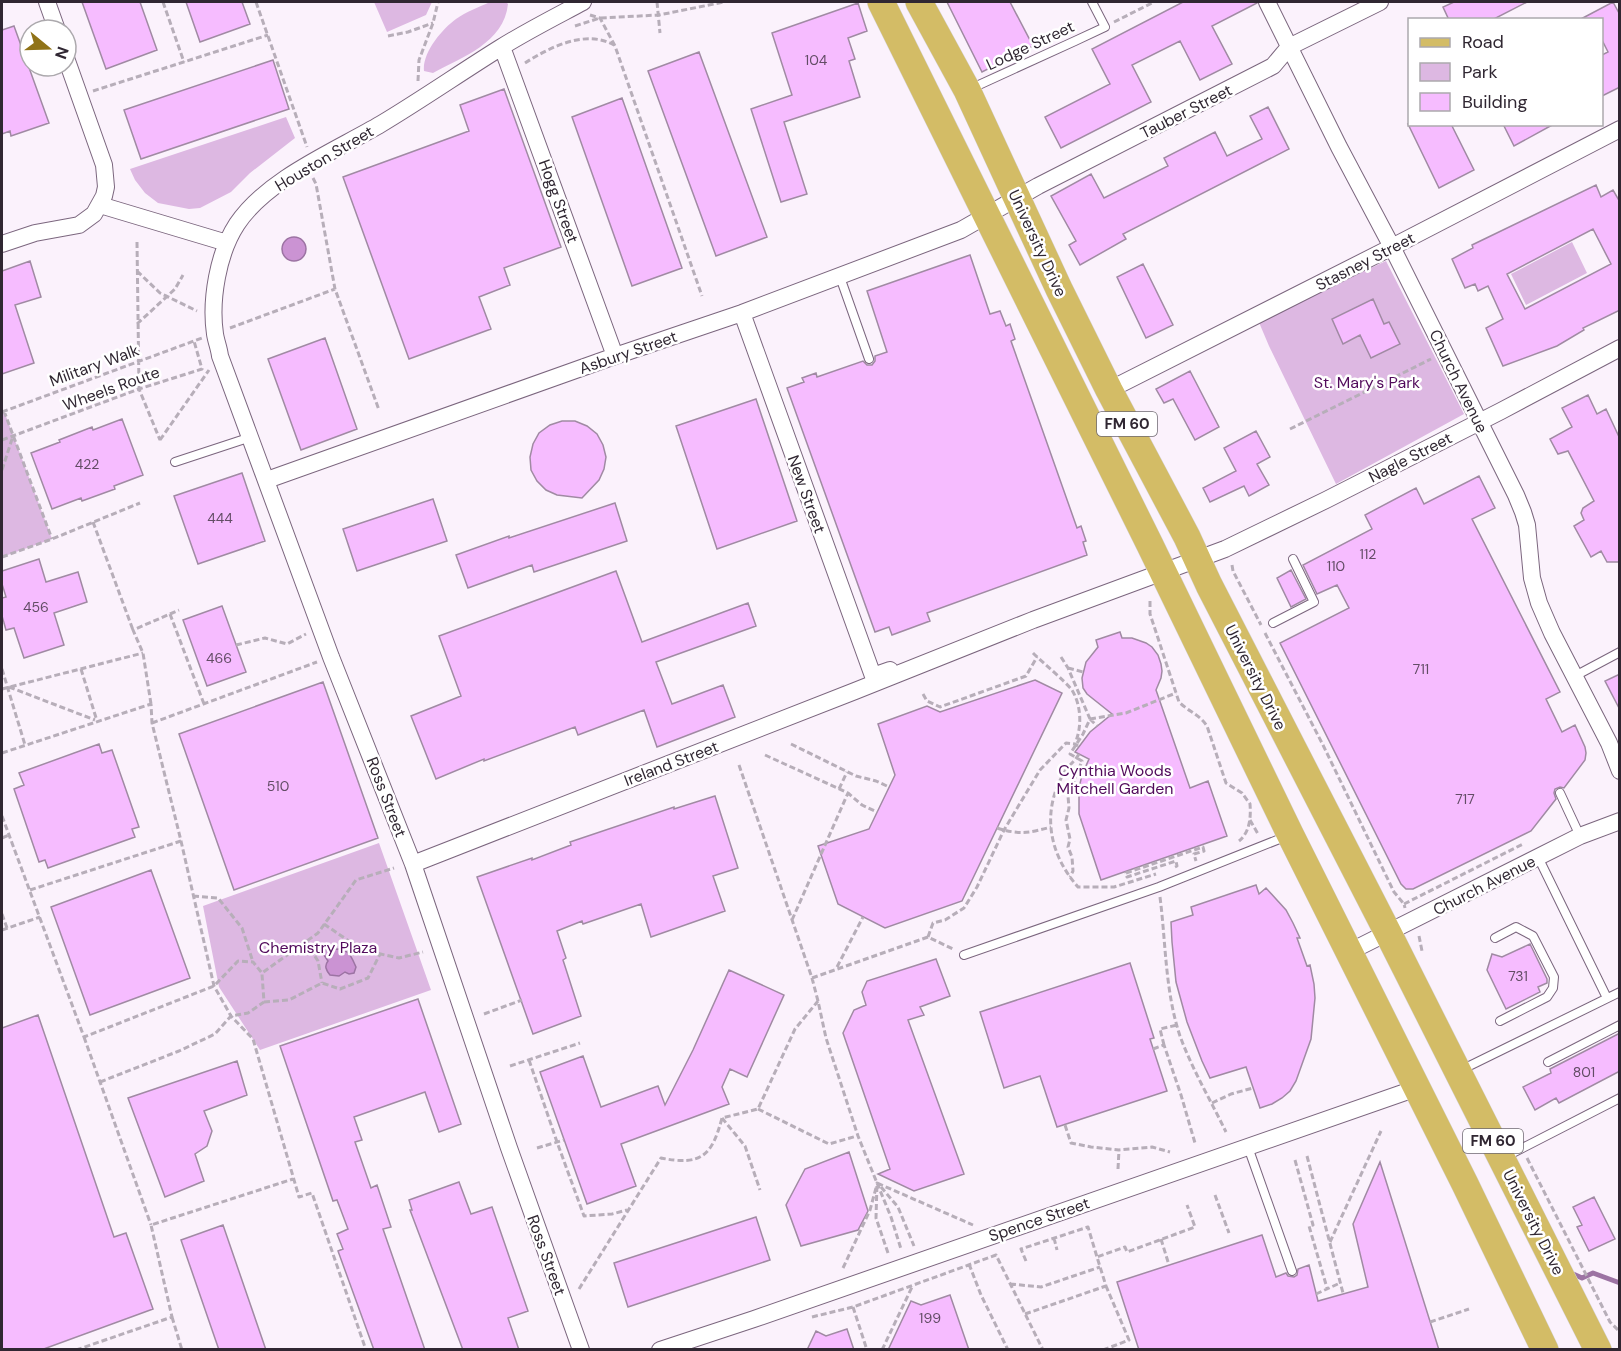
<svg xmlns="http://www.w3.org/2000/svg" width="1621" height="1351" font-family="'DM Sans',sans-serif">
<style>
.green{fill:#ddb8e2}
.water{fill:#cb93d3;stroke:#9c73a3;stroke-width:1.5}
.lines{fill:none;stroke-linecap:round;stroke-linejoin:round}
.stream{stroke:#9c73a3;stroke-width:5}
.building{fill:#f6bcff;stroke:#a08aa3;stroke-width:1.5;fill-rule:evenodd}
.lane-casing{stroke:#7b667e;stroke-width:10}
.street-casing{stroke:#7b667e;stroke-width:18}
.primary-casing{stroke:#d6d4d6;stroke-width:28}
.path{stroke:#b7aeb9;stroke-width:3;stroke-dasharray:6 3;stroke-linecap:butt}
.lane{stroke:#fff;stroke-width:8}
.street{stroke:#fff;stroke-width:16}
.primary{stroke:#d3bc66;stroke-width:27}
.labels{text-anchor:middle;stroke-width:5;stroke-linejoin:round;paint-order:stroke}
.number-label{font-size:14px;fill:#624c65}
.shield{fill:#fff;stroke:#6e6870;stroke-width:1.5}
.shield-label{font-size:15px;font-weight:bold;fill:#302732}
.street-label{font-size:16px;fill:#302732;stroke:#fff}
.park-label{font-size:16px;fill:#520b5c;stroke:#fff}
</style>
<rect width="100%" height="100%" fill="#fbf2fc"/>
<path class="green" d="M374 2H432L426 15 387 32Z
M490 2H506L508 4C504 43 462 57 433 73L424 71C422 53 442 29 456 19 466 12 479 7 490 2Z
M286 117 295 138 250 173 231 192 200 208 189 209 158 203 145 193 135 180 130 169Z
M1572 242 1587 273 1526 305 1511 274Z
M1386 261 1464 414 1336 484 1269 346 1258 320Z
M4 411 52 539 2 557V412Z
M379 843 431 990 260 1050 219 987 203 906Z"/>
<path class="water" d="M282 249a12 12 0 1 1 24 0a12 12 0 1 1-24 0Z
M328 948C339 952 329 949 339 949 350 950 352 959 356 967L354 973 349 974 345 972 339 976 330 975C326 970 324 966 328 961L324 955 325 951Z"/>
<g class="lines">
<path class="stream" d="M1571 1273 1582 1278 1593 1273 1620 1283"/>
</g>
<path class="building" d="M82 2H140L157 50 106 69Z
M186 2H242L250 24 200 42Z
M947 2H1010L1033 46 982 72Z
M1183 2H1257V3L1212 26 1232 64 1200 80 1180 41 1132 65 1151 102 1061 148 1045 117 1110 84 1092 49Z
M1454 2H1527L1492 20H1449L1443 7Z
M1613 2 1620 15V87L1602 96V55L1608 52 1602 40V20H1579Z
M858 3 867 31 848 38 855 59 849 61 860 97 784 122 807 194 781 202 751 109 792 95 772 33Z
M14 26 49 123 11 136 10 131 2 134V30Z
M699 52 767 237 716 256 648 71Z
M273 60 289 109 141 159 124 110Z
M504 89 561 247 504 268 510 285 479 297 491 329 409 359 343 177 469 131 460 105Z
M622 98 682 268 632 286 572 117Z
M1268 107 1289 149 1123 234 1126 239 1080 265 1069 245 1076 241 1051 196 1091 174 1104 198 1168 166 1164 158 1215 132 1227 156 1262 139 1250 116Z
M1408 124H1451L1474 170 1439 188Z
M1503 124H1554L1514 146Z
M1596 185 1601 197 1613 190 1620 202V310L1583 328 1584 330 1557 346 1503 366 1486 328 1503 319 1488 286 1478 291 1475 284 1465 288 1452 259 1473 248 1472 245ZM1593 229 1611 264 1525 309 1507 274Z
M970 255 990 314 1000 311 1006 326 1010 324 1015 339 1011 341 1077 528 1081 526 1086 541 1083 542 1087 555 927 613 930 621 892 635 889 627 875 632 787 388 804 382 802 378 816 373 817 377 863 361 867 365H872L875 361V356L887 352 867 291Z
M30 261 41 297 15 305 34 363 2 374V271Z
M1143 264 1173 325 1146 338 1117 277Z
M1373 299 1384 324 1389 322 1400 344 1371 358 1360 335 1343 344 1332 319Z
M325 338 357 429 301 450 268 359Z
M1190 371 1219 427 1195 440 1173 399 1164 403 1156 389Z
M1588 395 1597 414 1606 409 1620 439V562H1607L1601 551 1591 557 1574 526 1584 520 1581 513 1583 508 1594 501 1568 451 1558 454 1550 439 1572 427 1562 408Z
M756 399 797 521 717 549 676 426Z
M122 419 143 475 114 486 115 489 82 501 81 498 52 509 31 453 60 442 59 440 92 427 93 430Z
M562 421H575L587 426 597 434 603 445 606 457 604 469 599 480 582 498 557 495 546 490 537 481 531 470 530 457 533 444 539 433 550 425Z
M1256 431 1270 457 1257 464 1269 485 1249 496 1244 486 1210 502 1203 488 1236 471 1224 448Z
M242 473 265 541 198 564 174 496Z
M1479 476 1495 508 1472 519 1560 692 1546 699 1562 732 1575 725 1585 747 1586 753 1585 760 1564 788 1560 787 1555 789 1554 793 1556 799 1531 831 1413 889H1406L1401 884 1280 643 1349 608 1337 585 1317 594 1303 565 1372 529 1365 515 1416 488 1424 504Z
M433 499 447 541 357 571 343 529Z
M615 503 627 541 534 572 532 565 468 588 456 555 509 536V538Z
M39 559 46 582 78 572 87 602 54 613 64 645 24 658 14 628 6 630 2 616V598L6 597 2 584V571Z
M1291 570 1306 599 1291 607 1277 578Z
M616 571 642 642 748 603 756 626 656 662 672 704 723 685 735 717 657 747 644 710 578 735 575 727 484 761V759L436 779 411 716 461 696 439 636Z
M222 606 246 672 207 686 183 620Z
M1120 632 1122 638H1132L1146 643 1152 647 1158 655 1161 664 1162 671 1161 678 1156 690 1190 788 1208 781 1227 836 1101 880 1079 814V788L1082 775 1089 759 1075 752 1090 732 1112 714 1087 694 1083 688 1082 678 1086 662 1098 647 1096 640Z
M1620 674V710L1605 681Z
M1035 680 1062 693 962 901 885 928 838 904 818 846 869 829 895 775 878 724 927 706 940 712Z
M323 682 378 838 234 890 179 734Z
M99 744 102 753 112 750 139 827 132 829 135 837 48 868 45 860 39 862 14 789 24 785 19 773Z
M715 796 738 868 713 876 725 911 651 937 641 904 583 924 582 921 557 931 566 958 563 960 581 1016 533 1034 477 877 532 858V860L571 845 570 842 674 807V809Z
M151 870 190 978 90 1015 51 907Z
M1256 885 1259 894 1266 888 1286 910 1293 923 1300 938H1297L1307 966 1310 965 1314 984 1315 998 1311 1039 1296 1081 1290 1091 1282 1098 1272 1104 1260 1108 1246 1067 1210 1078 1202 1061 1187 1022 1176 982 1172 942 1171 922 1193 915 1191 907Z
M1530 944 1547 979V983L1538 987 1540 992 1506 1009 1487 970 1492 954 1502 957Z
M936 959 950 996 920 1007 924 1015 908 1020 964 1174 914 1191 878 1174 890 1169 843 1033 854 1010 866 1005 862 992 867 981Z
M1130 963 1154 1038 1150 1039 1167 1091 1057 1127 1040 1076 1004 1088 980 1012Z
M729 970 784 995 747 1077 730 1069 722 1087 729 1104 621 1144 636 1186 587 1204 540 1072 583 1056 601 1107 658 1086 665 1105 693 1050Z
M418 999 461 1124 439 1132 425 1092 354 1117 362 1140 355 1142 371 1188 377 1185 391 1227 383 1229 425 1350H374L338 1251 343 1249 337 1234 348 1229 337 1200 333 1201 280 1046Z
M38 1015 114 1237 126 1233 153 1309 41 1350H2V1028Z
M1620 1033V1071L1559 1103 1556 1098 1535 1110 1523 1087 1551 1073 1550 1069Z
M237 1061 247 1095 204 1111 212 1131 207 1146 195 1154 204 1181 165 1197 128 1098Z
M849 1152 868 1211 858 1230 801 1246 786 1205 805 1169Z
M1380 1162 1439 1350H1139L1117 1282 1262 1235 1276 1277 1286 1273 1288 1276 1294 1277 1297 1275 1298 1269 1309 1265 1318 1301 1368 1287 1353 1224Z
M459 1182 471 1214 492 1207 528 1311 508 1318 519 1350H463L410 1210H412L409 1200Z
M1594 1197 1615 1239 1589 1251 1577 1227 1582 1225 1573 1207Z
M756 1217 770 1260 628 1307 614 1263Z
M223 1225 266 1350H219L181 1240Z
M950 1295 969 1350H888L911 1301 921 1305Z
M847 1329 854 1350H807L816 1331 826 1336Z"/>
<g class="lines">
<g class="lane-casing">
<path id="lane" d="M970 89 1075 41 1105 27 1092 2
M840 277 869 359
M175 462 251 437
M1273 623 1314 602 1293 559
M1575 676 1620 652
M1560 793 1580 836
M1538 857 1607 998
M1495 938 1516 927 1533 936 1554 977 1553 988 1547 997 1500 1021
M964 955 1159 887 1287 836
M1548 1062 1620 1025
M1461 1070 1620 992
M1248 1147 1292 1271
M1505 1157 1620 1098"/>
</g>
<g class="street-casing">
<path id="street" d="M47 2 57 30
M1267 2 1339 147 1392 247 1516 495 1523 512 1527 525 1532 578 1539 603 1552 633 1609 743 1620 771
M502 47 615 356
M100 205 227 243
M2 244 35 233 79 225 94 214 104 196 106 187 104 165 66 58
M742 313 873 676 890 670
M1109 390 1392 247 1620 129
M267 480 615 356 742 313 961 230 1038 186 1273 66 1289 47 1380 2
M413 864 855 691 1033 620 1225 549 1326 500 1501 411 1620 348
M1349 952 1580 836 1620 821
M581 1350 509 1148 413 864 331 657 220 356C219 348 216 341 215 334 210 300 218 253 237 224 267 179 335 151 381 124 421 100 460 73 500 48 527 31 555 17 583 2
M660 1350 754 1319 1417 1088"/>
</g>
<g class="primary-casing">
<path id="primary" d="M881 2 1150 545 1290 834 1465 1184 1545 1350
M919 2 967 90 1059 289 1109 390 1187 537 1209 585 1388 933 1598 1350"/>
</g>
<path class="path" d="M163 2 184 62
M256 2 307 147
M657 2 660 33
M590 15 600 18 615 46 702 296
M1114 22 1154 2
M575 26 600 18 659 15 724 2
M388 36 408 32 433 23
M525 63C550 47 586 29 614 45
M418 81 419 60 433 23 438 2
M93 91 268 35
M313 178 316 184 335 289 379 410
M137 242 139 389 160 440
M137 271 160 293 197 311
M137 324 175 289 183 275
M230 328 335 289
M4 411 52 539
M2 412 202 338
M1290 429 1431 359
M2 440 139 389 202 369 194 341
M160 440 209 370
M2 470 13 436
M93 522 133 630
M2 557 52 539 140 503
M1232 565 1233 571 1261 625
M1150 601V614L1153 623 1179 702C1188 711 1200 715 1207 726L1226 783 1242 793 1250 804C1251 817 1250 832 1239 841
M170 614 204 704
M2 623 3 622
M1265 633 1323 745 1394 892 1404 904 1405 908
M236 645 265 638 287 644 306 634
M1033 653C1043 663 1064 680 1072 690 1081 705 1082 725 1076 741
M1061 657 1068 668 1090 719 1083 734 1070 754 1082 761 1068 796 1069 808 1066 820 1070 839 1068 847 1072 857 1073 871 1070 877
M1068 668 1083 672
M2 669 25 745
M81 669 97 721
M9 687 95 720
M2 689 143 653
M923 694 927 701 940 707 1026 676 1037 657
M151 704 143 653 133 630 170 614 179 610
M1090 719 1126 713 1176 693
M1090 719 1097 726
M152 723 317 662
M791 744 856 776 876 781 889 787
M2 753 151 704 152 723 181 841 214 986 231 1016 253 1039 299 1197 312 1193 366 1350
M1079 754C1075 761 1068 766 1064 773 1041 812 1049 854 1078 887H1114L1156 874
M765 755 848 793 862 805 877 812
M739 765 812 978 818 1001 826 1038 858 1136 877 1183 973 1225
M839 789 847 772
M2 816 84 1037 214 986 238 961 253 962 262 973 318 933 356 880 394 868
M1250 820 1258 834
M997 828C1019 835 1029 833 1051 827
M2 838 9 835
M1175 867 1177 866 1176 861 1127 877 1126 873 1203 847 1204 851 1194 854 1196 861
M30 890 181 841
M193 896 218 898 242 928 253 962
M1160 897C1166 944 1165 991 1180 1036 1192 1069 1211 1101 1226 1132
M1404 904 1523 844
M2 914 7 928
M792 920 848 793
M324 924 362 950 399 958 423 952
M2 930 40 917
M1419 936 1422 951
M928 937 933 923 945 920 964 908 977 887 1004 830 1040 770 1066 743 1075 744 1078 746
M305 941 318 961 322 983
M837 967 863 917
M812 978 928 937 953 949
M264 1002 289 1000 322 983 340 989 368 978 380 954
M484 1014 522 1000
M84 1037 151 1225
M1164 1045 1160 1029 1177 1025
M1153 1049 1164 1045 1181 1095 1195 1143
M529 1060 557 1142 584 1216 612 1214 627 1210
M510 1066 580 1043
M100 1082 179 1051 215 1034 231 1016 248 1013 264 1002 262 974
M1212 1103 1231 1094 1253 1088
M758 1109 829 1144 857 1136
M722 1118 745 1146 760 1190
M1065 1125 1071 1143 1091 1147 1119 1150 1152 1147 1170 1152
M537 1148 564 1140
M1307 1156 1343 1293
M1527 1158 1610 1322 1620 1332
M1295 1160 1313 1225 1309 1226 1327 1288
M1118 1169 1119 1150
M881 1187 898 1207 914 1246
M1215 1195 1229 1233
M1054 1238 1057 1250
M1161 1239 1169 1265
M1330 1242 1381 1131
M888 1253 876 1218 877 1183 891 1217 901 1249
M1026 1261 1021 1249 1088 1227 1097 1257
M969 1264 981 1295 1008 1350
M843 1268 870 1210 876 1188
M1010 1284 1041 1287 1100 1267
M579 1289 661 1158C701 1166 712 1156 722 1118L758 1109 795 1029 818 1001
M1316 1294 1340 1283
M853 1307 867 1350
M1025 1314 1106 1286 1097 1257 1125 1247 1127 1252 1195 1227 1187 1205
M172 1317 182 1350
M812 1317 853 1307 996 1255 1043 1350
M1430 1322 1469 1309
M76 1350 172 1317 151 1225 293 1179
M882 1350 913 1285
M1103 1350 1129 1340 1106 1286"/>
<use href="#lane" class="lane"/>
<use href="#street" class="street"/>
<use href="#primary" class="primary"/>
</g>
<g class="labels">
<g class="number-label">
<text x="816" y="65">104</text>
<text x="87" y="469">422</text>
<text x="220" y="523">444</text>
<text x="1368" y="559">112</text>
<text x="1336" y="571">110</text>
<text x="36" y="612">456</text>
<text x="219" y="663">466</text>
<text x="1421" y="674">711</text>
<text x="278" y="791">510</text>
<text x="1465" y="804">717</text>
<text x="1518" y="981">731</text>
<text x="1584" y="1077">801</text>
<text x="930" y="1323">199</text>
</g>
<g class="shield">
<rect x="1097" y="412" width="60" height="24" rx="4.5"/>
<rect x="1463" y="1129" width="60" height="24" rx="4.5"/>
</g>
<g class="shield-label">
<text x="1127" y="429">FM 60</text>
<text x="1493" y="1146">FM 60</text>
</g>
<g class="street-label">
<text transform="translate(1030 45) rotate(-25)" y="6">Lodge Street</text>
<text transform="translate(1186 111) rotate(-27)" y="6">Tauber Street</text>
<text transform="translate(324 158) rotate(-31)" y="6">Houston Street</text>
<text transform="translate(559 201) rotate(70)" y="6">Hogg Street</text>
<text transform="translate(1038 243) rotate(65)" y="6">University Drive</text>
<text transform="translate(1365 261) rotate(-27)" y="6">Stasney Street</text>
<text transform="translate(628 352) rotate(-19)" y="6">Asbury Street</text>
<text transform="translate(94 365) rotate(-20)" y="6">Military Walk</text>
<text transform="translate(1459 381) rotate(64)" y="6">Church Avenue</text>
<text transform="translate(111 388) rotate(-20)" y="6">Wheels Route</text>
<text transform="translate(1410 457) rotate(-27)" y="6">Nagle Street</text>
<text transform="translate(807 494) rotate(70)" y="6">New Street</text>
<text transform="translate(1256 677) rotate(63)" y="6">University Drive</text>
<text transform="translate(671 763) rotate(-21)" y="6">Ireland Street</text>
<text transform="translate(387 797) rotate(69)" y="6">Ross Street</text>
<text transform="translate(1484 885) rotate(-27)" y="6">Church Avenue</text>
<text transform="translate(1039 1219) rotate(-19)" y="6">Spence Street</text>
<text transform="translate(1534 1222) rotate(63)" y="6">University Drive</text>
<text transform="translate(547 1255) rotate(70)" y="6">Ross Street</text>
</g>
<g class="park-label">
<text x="1367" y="388">St. Mary's Park</text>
<text x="1115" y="776">Cynthia Woods<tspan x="1115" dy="18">Mitchell Garden</tspan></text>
<text x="318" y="953">Chemistry Plaza</text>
</g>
</g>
<rect width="1621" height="1351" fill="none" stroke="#302732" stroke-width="6"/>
<rect x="1408" y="18" width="195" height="108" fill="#ffffff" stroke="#aca9ad" stroke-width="1.5"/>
<rect x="1420" y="38" width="30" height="9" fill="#d3bc66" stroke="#aca9ad" stroke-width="1.5"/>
<text x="1462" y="48" font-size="18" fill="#302732">Road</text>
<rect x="1420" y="63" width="30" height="18" fill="#ddb8e2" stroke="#aca9ad" stroke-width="1.5"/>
<text x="1462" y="78" font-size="18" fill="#302732">Park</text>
<rect x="1420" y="93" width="30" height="18" fill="#f6bcff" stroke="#aca9ad" stroke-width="1.5"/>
<text x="1462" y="108" font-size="18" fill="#302732">Building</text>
<g transform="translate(48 48) rotate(109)"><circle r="28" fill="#ffffff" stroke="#aca9ad" stroke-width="1.5"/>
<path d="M0-4.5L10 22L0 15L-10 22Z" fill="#907318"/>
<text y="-9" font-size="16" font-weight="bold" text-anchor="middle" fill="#302732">N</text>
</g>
</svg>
